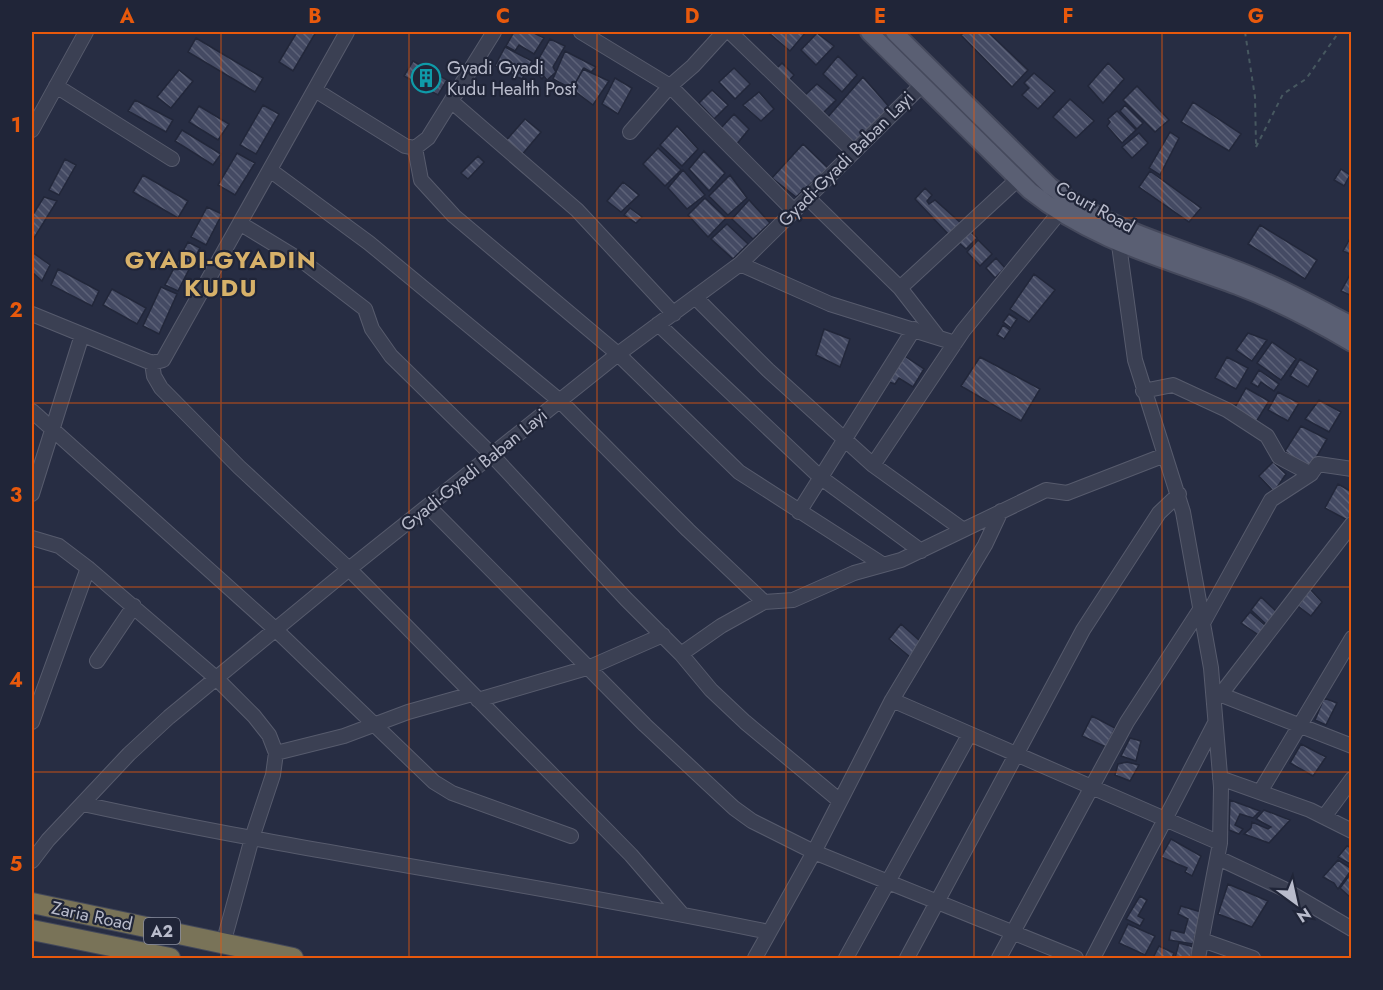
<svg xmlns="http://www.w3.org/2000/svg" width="1383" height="990" font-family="Jost,sans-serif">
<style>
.building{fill:url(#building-back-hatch);stroke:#22273a;stroke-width:1.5}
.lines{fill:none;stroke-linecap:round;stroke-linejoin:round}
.minor-casing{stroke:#575b6d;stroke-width:16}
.major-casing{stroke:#45495c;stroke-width:20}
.highway-casing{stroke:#43485a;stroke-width:22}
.path{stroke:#475860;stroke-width:2;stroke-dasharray:4.5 4.5;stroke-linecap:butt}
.minor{stroke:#3b4053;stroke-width:14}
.major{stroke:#5a5f73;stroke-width:16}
.highway{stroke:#797358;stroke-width:20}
.grid{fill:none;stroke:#e8590c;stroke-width:1.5;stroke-opacity:0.55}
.labels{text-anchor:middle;stroke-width:4.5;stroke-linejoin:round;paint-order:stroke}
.shield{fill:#202538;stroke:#8b8fa0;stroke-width:1.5}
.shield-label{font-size:16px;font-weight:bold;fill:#b9bccc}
.poi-label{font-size:18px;fill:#b9bccc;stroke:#202538;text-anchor:start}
.street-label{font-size:18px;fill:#b9bccc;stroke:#202538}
.district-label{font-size:24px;font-weight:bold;letter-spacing:1.5px;fill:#d7b169;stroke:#202538}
.neatline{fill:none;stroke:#e8590c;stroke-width:2}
.grid-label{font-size:20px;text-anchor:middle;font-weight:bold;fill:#e8590c}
</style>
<defs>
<pattern id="building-back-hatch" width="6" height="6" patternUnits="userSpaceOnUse" patternTransform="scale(1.5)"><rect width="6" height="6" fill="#444a63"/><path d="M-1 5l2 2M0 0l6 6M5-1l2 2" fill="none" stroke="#5d6278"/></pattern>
</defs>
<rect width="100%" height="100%" fill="#272d43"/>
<path class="building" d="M297 32H316L293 71 279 62Z
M514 32H532L544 38 534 54 519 45 515 51 506 46Z
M772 32H806L790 51 770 34Z
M965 32H988L1028 70 1012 87 961 35Z
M817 33 834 46 816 65 801 50Z
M196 38 263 78 255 92 188 52Z
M550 39 565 46 553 67 556 72 547 80 544 76 542 79 533 69Z
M505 47 532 61 522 79 495 66Z
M565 51 596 67 591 72 584 68 572 89 553 79Z
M838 56 857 75 842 92 823 74Z
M413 61 447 80 438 95 404 76Z
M782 63 794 75 787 83 774 71Z
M1108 63 1124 79 1103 103 1088 86Z
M734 68 750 84 735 99 719 82Z
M583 69 609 81 593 105 572 89Z
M179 70 193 81 171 108 157 97Z
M1034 73 1055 91 1038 109 1022 95 1029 88 1024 83Z
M863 77 890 108 853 145 827 118Z
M615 78 632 88 618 114 602 104Z
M817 84 836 100 822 114 803 97Z
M1137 86 1169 120 1155 132 1123 100Z
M712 90 728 105 714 119 699 103Z
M759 92 774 109 761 121 743 105Z
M1070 99 1094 121 1076 138 1053 117Z
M135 100 173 120 166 132 128 111Z
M1193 102 1241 134 1229 151 1181 122Z
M263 105 279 114 256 154 240 145Z
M1125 105 1143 123 1137 129 1120 111Z
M199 106 229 124 218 140 189 122Z
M1117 111 1136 130 1122 143 1107 126 1110 122 1108 119Z
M734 114 749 129 736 145 721 128Z
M525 119 541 132 520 157 503 144Z
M677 126 698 149 682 166 660 145Z
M182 130 221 154 213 165 175 141Z
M1170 132 1179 138 1160 175 1149 168Z
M1139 133 1148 143 1132 158 1122 147Z
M803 144 828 168 796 197 772 178Z
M658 148 681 170 665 186 643 164Z
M704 151 725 173 709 191 689 169Z
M237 153 255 163 235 195 218 185Z
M478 156 484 162 468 179 461 173Z
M65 159 76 165 59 195 49 190Z
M1341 169 1350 175 1344 186 1334 180Z
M683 170 705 195 687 209 668 188Z
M1150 171 1201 208 1189 222 1139 187Z
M143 175 188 201 178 218 133 192Z
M730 175 747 198 728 215 709 196Z
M623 182 639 195 621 212 607 201Z
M925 188 932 195 927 201 929 204 935 200 963 225 951 237 915 199Z
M44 197 57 201 34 238 32 237V216Z
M705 198 726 218 708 237 688 215Z
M749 200 770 223 753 239 732 219Z
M207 207 222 214 206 245 191 237Z
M630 208 642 217 636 223 624 215Z
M727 224 748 244 733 259 711 239Z
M1260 225 1317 260 1305 279 1248 244Z
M969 230 977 238 966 249 958 242Z
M1352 235V255L1343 251Z
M978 240 992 254 980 266 967 252Z
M188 242 200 248 178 291 165 285Z
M32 252 50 265 42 281 32 272Z
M996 258 1005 268 995 278 986 268Z
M58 269 99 291 92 306 51 285Z
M1351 273H1352V296L1341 291Z
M1034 274 1055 290 1029 322 1010 309Z
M161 287 177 294 159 334 143 326Z
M112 289 146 308 137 324 103 305Z
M1009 314 1017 319 1011 328 1003 322Z
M1003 325 1010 330 1004 339 997 335Z
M824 329 850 339 840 367 816 355Z
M1248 333 1267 340 1252 361 1236 350Z
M1272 342 1296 359 1281 380 1257 363Z
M903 355 924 369 913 387 899 378 895 384 886 381Z
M980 357 1040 389 1021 421 961 386Z
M1227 357 1248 368 1236 389 1215 378Z
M1300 359 1318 370 1308 387 1290 376Z
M1259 370 1279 384 1274 391 1261 382 1258 387 1251 383Z
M1246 388 1269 401 1256 422 1234 409Z
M1278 392 1299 403 1288 421 1268 410Z
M1319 400 1341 412 1329 432 1305 419Z
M1301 426 1327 439 1309 470 1285 451Z
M1273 462 1286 474 1274 492 1259 476Z
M1338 484 1352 492 1349 521 1325 508Z
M1310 589 1322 602 1311 616 1298 606Z
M1261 597 1278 613 1268 626 1251 610Z
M1250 612 1267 627 1260 636 1241 623Z
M901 624 921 642 910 657 889 639Z
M1324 698 1337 703 1326 725 1315 720Z
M1092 716 1115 728 1106 747 1082 736Z
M1130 738 1141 741 1136 761 1121 756Z
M1301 744 1326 757 1313 776 1290 763Z
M1127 762 1139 765 1130 781 1115 775 1118 764Z
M1230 800 1260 811 1253 818 1240 814 1235 825 1243 829 1239 834 1229 830Z
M1264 810 1290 820 1269 843 1244 834 1251 828 1252 822 1268 829 1271 827 1256 819Z
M1171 839 1201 856 1192 876 1185 872 1187 868 1161 857Z
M1347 846 1352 848V865L1338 857Z
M1338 860 1352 869 1338 889 1334 883 1323 877Z
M1352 872V897L1351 898 1340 888Z
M1228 884 1268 901 1252 927 1218 914Z
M1140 896 1147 900 1138 916 1144 919 1140 926 1126 919Z
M1181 906 1201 912 1193 944 1169 940 1171 930 1184 933 1188 919 1178 914Z
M1128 924 1155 936 1145 955 1119 943Z
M1179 943 1194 947 1190 958H1175Z
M1159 946 1174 953 1172 958H1153Z"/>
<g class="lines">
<g class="minor-casing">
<path id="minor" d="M581 32 670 86 693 66 724 32
M730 32 854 152
M56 86 172 159
M315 90 405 146 415 148 428 138 494 32
M451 101 577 210 674 314
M32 130 86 32
M630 132 670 86 794 211
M415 148 421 180 454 216 618 354 739 472 882 564
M270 170 369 243 560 401 688 530 764 602
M808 198 900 288 938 337
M241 224 305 263 365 309 372 329 391 356 492 455 626 599 681 654 711 690 745 722 840 801
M1119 245 1135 360 1183 512 1211 668 1221 787 1220 843 1198 958
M740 264 830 304 955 343
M900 288 1018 179
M696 298 768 370 873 465 962 529
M32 314 152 363 163 360 347 32
M658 324 820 477 921 551
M152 363 154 376 161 388 239 467 349 569 403 623 631 855 681 913
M1143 391 1173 385 1227 410 1267 436 1279 457 1311 474 1318 464 1352 469
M32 411 275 629 434 782 452 793 571 836
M873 465 963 331 1059 213
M32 494 82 335
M428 506 645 725 734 808 752 821 814 852 1076 958
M799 512 914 329
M32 538 59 546 88 568 216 678 254 716 269 735 276 753 273 775 252 838 223 944
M1203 623 1271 500 1311 474
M681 654 721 626 764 602 793 600 854 573 901 560 1046 490 1067 493 1165 455
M97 661 134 606
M1214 692 1352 746
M1221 694 1352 524
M478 700 590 667 663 635
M892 700 1220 843
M32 722 88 568
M276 753 344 736 408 712 472 694
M1220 778 1310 810 1352 831
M1260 792 1352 638
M83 804C310 854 541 884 769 932
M1324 817 1352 779
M1218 858 1282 888 1352 929
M32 861 48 840 129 754 169 717 349 569 618 354 740 264 922 85
M1202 940 1253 958
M755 958 814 852 892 700 985 545 1001 511
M846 958 969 735
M907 958 1083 630 1159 513 1179 494
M999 958 1127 722 1201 608
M1093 958 1215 723"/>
</g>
<g class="major-casing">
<path id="major" d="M869 32 1030 191C1093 241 1162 258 1237 286 1277 301 1315 321 1352 343
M894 32 1050 186C1104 227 1169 244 1232 268 1273 283 1313 305 1352 325"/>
</g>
<g class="highway-casing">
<path id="highway" d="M32 903 293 958
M32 930 170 958"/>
</g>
<path class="path" d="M1245 32 1255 97 1256 144
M1256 147 1283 94 1306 79 1339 32"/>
<use href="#minor" class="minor"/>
<use href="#major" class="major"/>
<use href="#highway" class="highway"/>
</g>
<path class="grid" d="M221 32V958M409 32V958M597 32V958M786 32V958M974 32V958M1162 32V958M32 218H1352M32 403H1352M32 587H1352M32 772H1352"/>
<defs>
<g id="building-ring" transform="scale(1.5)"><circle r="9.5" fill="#202538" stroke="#0f9aa8" stroke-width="1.5"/><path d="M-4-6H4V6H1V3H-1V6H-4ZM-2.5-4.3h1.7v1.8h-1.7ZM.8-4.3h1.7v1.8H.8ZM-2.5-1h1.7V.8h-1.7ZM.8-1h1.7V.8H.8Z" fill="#0f9aa8"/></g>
</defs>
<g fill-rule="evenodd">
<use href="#building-ring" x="426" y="78"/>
</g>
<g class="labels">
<rect class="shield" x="144" y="918" width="36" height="26" rx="4.5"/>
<g class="shield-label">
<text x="162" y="937">A2</text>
</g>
<g class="poi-label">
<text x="447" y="74">Gyadi Gyadi<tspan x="447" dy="21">Kudu Health Post</tspan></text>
</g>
<g class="street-label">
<text transform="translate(846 159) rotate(-45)" y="6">Gyadi-Gyadi Baban Layi</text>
<text transform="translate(1095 207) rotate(29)" y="6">Court Road</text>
<text transform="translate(474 470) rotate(-39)" y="6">Gyadi-Gyadi Baban Layi</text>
<text transform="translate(92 916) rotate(12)" y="6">Zaria Road</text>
</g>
<g class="district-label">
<text x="221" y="268">GYADI-GYADIN<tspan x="221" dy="28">KUDU</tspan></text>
</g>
</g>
<rect width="1383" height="990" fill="none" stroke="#202538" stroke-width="66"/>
<g transform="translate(1296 903) rotate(147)" stroke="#202538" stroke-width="4.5" paint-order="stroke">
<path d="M0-4.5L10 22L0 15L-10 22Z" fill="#b9bccc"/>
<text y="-9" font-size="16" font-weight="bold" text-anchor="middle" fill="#b9bccc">N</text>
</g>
<rect x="33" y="33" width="1317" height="924" class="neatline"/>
<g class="grid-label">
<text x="127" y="23">A</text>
<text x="315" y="23">B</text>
<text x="503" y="23">C</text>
<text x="692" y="23">D</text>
<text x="880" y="23">E</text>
<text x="1068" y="23">F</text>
<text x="1256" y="23">G</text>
<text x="16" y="132">1</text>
<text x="16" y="317">2</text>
<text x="16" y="502">3</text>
<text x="16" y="687">4</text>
<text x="16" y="871">5</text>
</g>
</svg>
